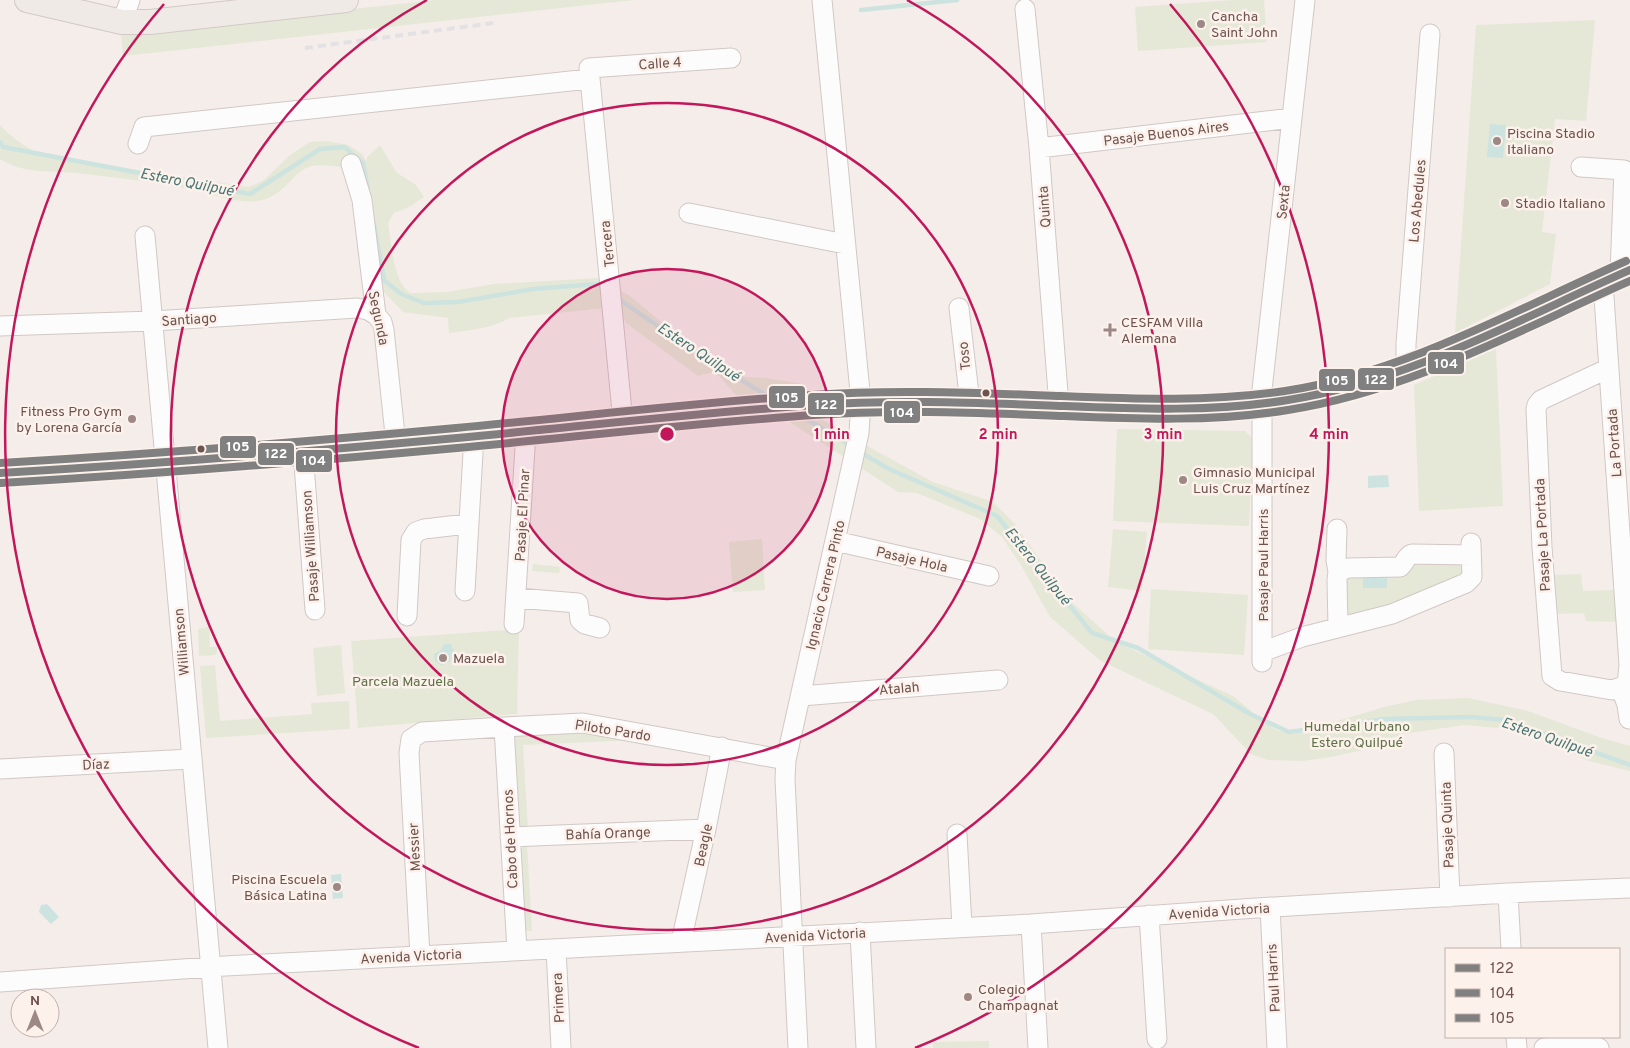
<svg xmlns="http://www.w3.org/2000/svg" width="1630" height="1048" font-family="Overpass,sans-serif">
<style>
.green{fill:#e5e8d6}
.water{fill:#cde3e0}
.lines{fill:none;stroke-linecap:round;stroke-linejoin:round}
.stream{stroke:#cde3e0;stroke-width:4.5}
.minor-casing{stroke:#d1c8c5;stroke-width:21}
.major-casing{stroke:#d3c9c7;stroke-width:26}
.minor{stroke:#fdfcfc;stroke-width:19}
.major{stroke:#f0eae6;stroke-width:24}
.rail{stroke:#e3e1e3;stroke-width:4;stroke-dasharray:8 5;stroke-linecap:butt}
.bus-1-casing{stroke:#fcf1eb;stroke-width:11}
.bus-2-casing{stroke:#fcf1eb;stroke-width:11}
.bus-3-casing{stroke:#fcf1eb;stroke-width:11}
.bus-1{stroke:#808080;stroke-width:8}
.bus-2{stroke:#808080;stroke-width:8}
.bus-3{stroke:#808080;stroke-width:8}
.ring{fill:none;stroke:#c2185b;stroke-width:2.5}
.poi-dot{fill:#9d8885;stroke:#fcf1eb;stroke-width:2}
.bus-dot{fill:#6e524e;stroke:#fcf1eb;stroke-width:2}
.labels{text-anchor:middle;stroke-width:5;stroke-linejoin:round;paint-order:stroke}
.poi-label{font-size:14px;fill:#6e524e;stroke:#fcf1eb;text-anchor:start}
.street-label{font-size:14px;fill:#6e524e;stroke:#fcf1eb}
.park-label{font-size:14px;fill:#5e7248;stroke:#fcf1eb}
.water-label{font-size:15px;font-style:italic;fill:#477774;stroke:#fcf1eb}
.centre{fill:#c2185b;stroke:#fcf1eb;stroke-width:2.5}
.ring-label{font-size:15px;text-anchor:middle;font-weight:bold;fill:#c2185b;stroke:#fcf1eb;stroke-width:5;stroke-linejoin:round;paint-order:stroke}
.line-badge{stroke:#fcf1eb;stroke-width:2}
.badge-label{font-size:14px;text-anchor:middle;font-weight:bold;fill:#fff}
</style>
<rect width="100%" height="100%" fill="#f4edea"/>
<path class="green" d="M436 0H634L123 56 121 34Z
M1233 0H1264L1267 42 1138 51 1135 7Z
M1595 20 1586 121 1555 119 1542 232 1556 234 1550 284 1455 333 1476 25Z
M0 125C13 140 28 148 45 156L249 187 264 180 290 155 310 142 327 141 348 145 362 154 367 162V157L380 145 397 173 416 185 424 197 411 206 394 213 388 223C391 240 393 284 411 293L447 292 494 284 599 278 630 296 682 339 736 372 744 377 766 378 803 384 804 392 774 394 816 416 878 452 933 482 993 502 1015 524 1067 598 1116 642 1233 696 1267 724 1278 731 1298 733 1384 707 1416 700 1468 698 1528 711 1599 737 1630 746V771L1589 761 1522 730 1465 725 1402 734 1363 750 1330 757 1303 761 1267 760 1251 754 1213 714 1101 661 1050 617 1021 565 1002 537 980 519 917 493 898 492 748 395H736L721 378 713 372 698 376 626 323 621 313 605 308 509 318C491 329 470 330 449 333L448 318 403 312 374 282 359 194 342 167C331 166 314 163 304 169 288 180 281 197 258 201 234 204 203 191 180 187 146 181 111 177 77 173 48 170 27 175 0 159Z
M1496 349 1503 506 1419 511 1414 385Z
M1117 429 1245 431 1253 439 1249 526 1113 521Z
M1113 529 1147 532 1142 591 1108 587Z
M762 539 765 590 733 592 729 542Z
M1410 561 1466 562V576L1396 609 1343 620V574Z
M533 564 560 567 559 573 532 571Z
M1581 574 1583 591 1614 590 1616 622 1586 621 1584 613 1555 614 1551 575Z
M1151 589 1248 595 1244 655 1148 649Z
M209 627 210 647H217V652L215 655 199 656 198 629Z
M519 629 517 714 358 728 351 641Z
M341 645 345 693 317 696 313 648Z
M215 665 220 721 312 714 311 703 349 701 350 729 206 738 200 666Z
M584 729 636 740 523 745 528 830 516 826 511 740 518 732Z
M527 844 532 931H523L518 851Z
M989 1041V1048H933V1042Z"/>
<path class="water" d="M1490 124 1506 125 1503 158 1487 157Z
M1388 475 1389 487 1368 488V476Z
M1363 577H1387V588H1363Z
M444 644H451L454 652 450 662 441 665 435 661 434 654 440 651Z
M341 874 343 898 333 899 331 875Z
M47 904 59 917 51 924 39 912 41 905Z"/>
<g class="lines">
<path class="stream" d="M861 10 957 0
M0 142 3 147 250 194 320 149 344 147 363 163 368 190
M374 224 384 280 401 294 424 303 458 302 533 289 597 284 605 289
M617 298 693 350 774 400
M800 415 851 446
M860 452 889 469 997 516 1092 633 1138 648 1250 714 1289 732 1384 719 1471 717 1506 720 1630 765"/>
<g class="minor-casing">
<path id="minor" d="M1025 9 1039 148 1059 406
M122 22 130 0
M138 144 144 127 589 79
M1039 148 1292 118
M351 164 362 200 376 315 382 322 384 330 396 444
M1581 167 1624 170 1620 274
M689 213 845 244
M145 236 218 1048
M1603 282C1612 409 1620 537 1629 665L1627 685 1612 690 1560 681 1552 676 1542 547 1536 409 1537 405 1541 400 1609 368
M959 308 970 403
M0 326 153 321 357 308 368 310 376 315
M1406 368V344L1430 34
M623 422 589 68 731 58
M303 451 315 610
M1337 529 1336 560 1338 572 1337 580 1338 627
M835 541 989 576
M1338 572 1348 568 1400 567C1405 563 1406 556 1412 554L1471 555
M465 591 474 436
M517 598 578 603 580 620 585 624 600 628
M407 616 411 540 416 532 424 529 467 524
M514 624 526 432
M1262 652 1302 637 1392 614 1466 583 1472 577 1471 543
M1262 662V390L1305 0
M1621 688 1627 705 1629 719
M801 696 998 680
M504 727 517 951
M1444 753 1450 897
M0 769 191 759
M957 834 962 927
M510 837 706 829
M1508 893 1511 949
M1270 907 1277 1048
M1149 915 1157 1039
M1031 924 1038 1048
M860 932 866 1048
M681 942 706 829 722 747
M556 949 561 1048
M420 956 409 753 411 739 422 732 504 727 583 723 786 760
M0 982 225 966 1031 924 1256 908 1508 893 1630 888
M1516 1037 1517 1048
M798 1048 785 779 786 760 859 433 861 402 822 0
M1544 1048 1591 1044 1599 1048"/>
</g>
<g class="major-casing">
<path id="major" d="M27 0 122 22H150L346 0
M0 473C175 463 349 449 524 432 620 423 717 412 814 405 897 399 981 403 1064 406 1152 410 1234 413 1321 394 1428 371 1530 313 1630 270"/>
</g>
<use href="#minor" class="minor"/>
<use href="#major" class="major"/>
<path class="rail" d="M305 48 493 23"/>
<g class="bus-1-casing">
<path id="bus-1" d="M0 473C153 464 305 452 457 438 576 427 695 413 814 405 897 399 981 403 1064 406 1139 409 1214 412 1288 400 1410 381 1519 319 1630 270"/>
</g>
<g class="bus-2-casing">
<path id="bus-2" d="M1 483C153 474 305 462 457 448 576 437 695 423 814 415 897 409 981 413 1064 416 1139 419 1214 422 1288 410 1410 391 1519 330 1630 281"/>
</g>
<g class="bus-3-casing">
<path id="bus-3" d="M0 463C152 454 304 442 456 428 575 417 693 403 812 395 895 389 978 393 1061 396 1136 399 1211 402 1285 391 1406 372 1515 310 1626 261"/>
</g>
<use href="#bus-1" class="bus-1"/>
<use href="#bus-2" class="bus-2"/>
<use href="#bus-3" class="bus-3"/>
</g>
<circle cx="667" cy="434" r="165" fill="#c2185b" fill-opacity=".12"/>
<g class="ring">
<circle cx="667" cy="434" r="165"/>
<circle cx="667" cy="434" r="331"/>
<path d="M907 0A496 496 0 1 1 427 0"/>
<path d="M419 1048A662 662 0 0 1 164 4M1170 4A662 662 0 0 1 915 1048"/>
</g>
<g class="poi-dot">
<circle cx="1201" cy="24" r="5"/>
<circle cx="1497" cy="141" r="5"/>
<circle cx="1505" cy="203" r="5"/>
<path d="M1107.5 322.5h5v5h5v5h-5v5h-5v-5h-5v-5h5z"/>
<circle cx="132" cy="419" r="5"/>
<circle cx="1183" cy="480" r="5"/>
<circle cx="443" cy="658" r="5"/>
<circle cx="337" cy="887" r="5"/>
<circle cx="968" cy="997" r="5"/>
</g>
<g class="bus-dot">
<circle cx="986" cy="393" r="4.5"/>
<circle cx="201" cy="449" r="4.5"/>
</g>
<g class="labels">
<g class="poi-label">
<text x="1211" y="21">Cancha<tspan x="1211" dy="16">Saint John</tspan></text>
<text x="1507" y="138">Piscina Stadio<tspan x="1507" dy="16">Italiano</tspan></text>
<text x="1515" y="208">Stadio Italiano</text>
<text x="1121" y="327">CESFAM Villa<tspan x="1121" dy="16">Alemana</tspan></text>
<text x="122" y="416" text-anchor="end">Fitness Pro Gym<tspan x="122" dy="16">by Lorena García</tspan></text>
<text x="1193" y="477">Gimnasio Municipal<tspan x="1193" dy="16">Luis Cruz Martínez</tspan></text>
<text x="453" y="663">Mazuela</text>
<text x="327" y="884" text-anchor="end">Piscina Escuela<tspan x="327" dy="16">Básica Latina</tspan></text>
<text x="978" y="994">Colegio<tspan x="978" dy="16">Champagnat</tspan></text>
</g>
<g class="street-label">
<text transform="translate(660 63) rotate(-4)" y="5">Calle 4</text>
<text transform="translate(1166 133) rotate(-7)" y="5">Pasaje Buenos Aires</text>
<text transform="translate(1417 201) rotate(-85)" y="5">Los Abedules</text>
<text transform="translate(1283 202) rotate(-84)" y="5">Sexta</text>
<text transform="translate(1044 207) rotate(-94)" y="5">Quinta</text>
<text transform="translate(607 244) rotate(-96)" y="5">Tercera</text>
<text transform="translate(379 318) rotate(78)" y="5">Segunda</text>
<text transform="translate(189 319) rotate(-4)" y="5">Santiago</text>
<text transform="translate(964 356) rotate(-96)" y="5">Toso</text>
<text transform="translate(1614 443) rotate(-94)" y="5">La Portada</text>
<text transform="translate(522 515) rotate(-87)" y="5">Pasaje El Pinar</text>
<text transform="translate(1542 535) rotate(-93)" y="5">Pasaje La Portada</text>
<text transform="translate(310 546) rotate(-94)" y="5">Pasaje Williamson</text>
<text transform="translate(912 559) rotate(13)" y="5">Pasaje Hola</text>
<text transform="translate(1263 565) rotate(-90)" y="5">Pasaje Paul Harris</text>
<text transform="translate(825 585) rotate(-77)" y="5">Ignacio Carrera Pinto</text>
<text transform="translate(181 642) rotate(-95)" y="5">Williamson</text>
<text transform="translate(899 688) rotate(-5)" y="5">Atalah</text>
<text transform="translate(613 730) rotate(9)" y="5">Piloto Pardo</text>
<text transform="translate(96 764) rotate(-3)" y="5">Díaz</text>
<text transform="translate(1447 825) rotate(-92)" y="5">Pasaje Quinta</text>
<text transform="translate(608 833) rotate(-2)" y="5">Bahía Orange</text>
<text transform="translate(510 839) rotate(-93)" y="5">Cabo de Hornos</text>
<text transform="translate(703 845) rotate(-78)" y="5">Beagle</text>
<text transform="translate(414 847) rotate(-93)" y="5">Messier</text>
<text transform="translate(1219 911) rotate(-4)" y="5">Avenida Victoria</text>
<text transform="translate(815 935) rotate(-3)" y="5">Avenida Victoria</text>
<text transform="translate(411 956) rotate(-3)" y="5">Avenida Victoria</text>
<text transform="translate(1273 978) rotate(-93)" y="5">Paul Harris</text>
<text transform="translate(558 998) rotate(-93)" y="5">Primera</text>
</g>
<g class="park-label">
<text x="403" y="686">Parcela Mazuela</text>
<text x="1357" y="731">Humedal Urbano<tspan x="1357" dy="16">Estero Quilpué</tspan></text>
</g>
<g class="water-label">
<text transform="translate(187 182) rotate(11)" y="5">Estero Quilpué</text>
<text transform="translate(699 352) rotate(33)" y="5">Estero Quilpué</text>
<text transform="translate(1038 566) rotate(51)" y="5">Estero Quilpué</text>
<text transform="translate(1547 737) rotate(19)" y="5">Estero Quilpué</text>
</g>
</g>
<circle cx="667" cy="434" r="8" class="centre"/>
<g class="ring-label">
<text x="832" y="439">1 min</text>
<text x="998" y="439">2 min</text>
<text x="1163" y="439">3 min</text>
<text x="1329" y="439">4 min</text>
</g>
<g class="line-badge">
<rect x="1427" y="351" width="38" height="24" rx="5" fill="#808080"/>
<rect x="1357" y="367" width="38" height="24" rx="5" fill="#808080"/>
<rect x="1318" y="368" width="38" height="24" rx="5" fill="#808080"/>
<rect x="768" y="385" width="38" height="24" rx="5" fill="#808080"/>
<rect x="807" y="392" width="38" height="24" rx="5" fill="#808080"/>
<rect x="883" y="400" width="38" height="24" rx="5" fill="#808080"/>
<rect x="219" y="435" width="38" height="24" rx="5" fill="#808080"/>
<rect x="257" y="442" width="38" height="24" rx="5" fill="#808080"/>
<rect x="295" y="449" width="38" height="24" rx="5" fill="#808080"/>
</g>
<g class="badge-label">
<text x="1446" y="368">104</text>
<text x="1376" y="384">122</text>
<text x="1337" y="385">105</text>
<text x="787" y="402">105</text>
<text x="826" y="409">122</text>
<text x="902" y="417">104</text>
<text x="238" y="451">105</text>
<text x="276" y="458">122</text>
<text x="314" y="465">104</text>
</g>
<rect x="1445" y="948" width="175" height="90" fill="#fcf1eb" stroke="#c3b1ac"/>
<rect x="1455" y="964" width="25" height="8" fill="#808080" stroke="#c3b1ac"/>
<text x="1490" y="973" font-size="15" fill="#6e524e">122</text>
<rect x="1455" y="989" width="25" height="8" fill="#808080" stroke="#c3b1ac"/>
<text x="1490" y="998" font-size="15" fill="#6e524e">104</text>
<rect x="1455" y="1014" width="25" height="8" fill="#808080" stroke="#c3b1ac"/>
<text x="1490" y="1023" font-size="15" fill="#6e524e">105</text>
<g transform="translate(35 1013)"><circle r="24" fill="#fcf1eb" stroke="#c3b1ac"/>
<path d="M0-4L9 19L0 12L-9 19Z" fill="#9d8885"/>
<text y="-8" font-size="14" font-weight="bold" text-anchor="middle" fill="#6e524e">N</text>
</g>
</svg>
